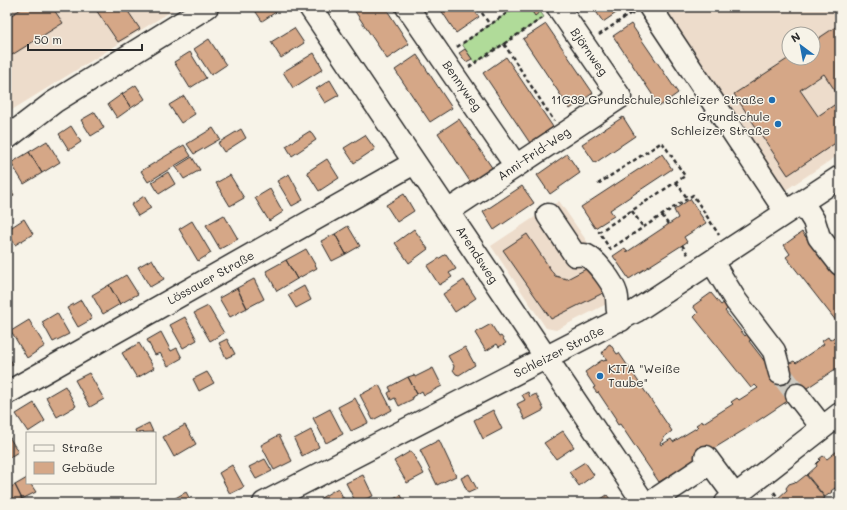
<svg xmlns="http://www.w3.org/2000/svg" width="847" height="510" font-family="Mali,sans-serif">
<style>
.built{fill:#eddccb;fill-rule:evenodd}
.green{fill:#b0db99;stroke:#6e8362}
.building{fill:#d5a787;stroke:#2b2b2b}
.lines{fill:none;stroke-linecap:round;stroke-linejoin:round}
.minor-tunnel{stroke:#cecbc2;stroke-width:22;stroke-dasharray:22 11;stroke-linecap:butt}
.minor-casing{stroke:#2b2b2b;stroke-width:25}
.path{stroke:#2b2b2b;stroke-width:2.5;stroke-dasharray:4 3;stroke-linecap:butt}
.minor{stroke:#f7f3e8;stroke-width:22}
.poi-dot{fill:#1f6fb2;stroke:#f7f3e8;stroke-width:1.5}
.labels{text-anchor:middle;stroke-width:3;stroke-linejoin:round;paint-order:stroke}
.street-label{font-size:12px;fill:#2b2b2b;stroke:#f7f3e8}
.poi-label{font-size:12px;fill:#2b2b2b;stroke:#f7f3e8;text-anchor:end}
</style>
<rect width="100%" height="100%" fill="#f7f3e8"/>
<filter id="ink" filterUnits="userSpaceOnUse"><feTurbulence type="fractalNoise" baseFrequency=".025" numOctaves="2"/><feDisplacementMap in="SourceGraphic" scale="8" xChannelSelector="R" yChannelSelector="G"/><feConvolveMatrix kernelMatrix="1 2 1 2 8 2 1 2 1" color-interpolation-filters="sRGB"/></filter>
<g filter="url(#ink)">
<path class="built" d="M7 7H178L7 113Z
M638 7H840V154L769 201ZM789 34H813V58H789Z
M559 201 624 295 556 330 546 328 491 246Z"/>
<path class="green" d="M516 7H537L544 17 475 63 462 44Z"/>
<path class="building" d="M24 7H52L63 23 7 58V18Z
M94 7H125L140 29 118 42Z
M256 7H277L279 10 262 21 254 9Z
M352 7H385L409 44 387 59Z
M439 7H472L479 17 456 33Z
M529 7H537L540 12 535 16Z
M593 7H620L622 9 603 22Z
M546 24 593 93 570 109 523 39Z
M631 24 678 93 660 106 613 36Z
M837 26 840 31V98L824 74 800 90 818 116 840 101V140L788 175 734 94 789 58H813V42Z
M294 28 304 43 281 58 271 42Z
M209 39 226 65 211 75 194 49Z
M465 49 472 59 466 62 459 53Z
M190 52 206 78 190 88 174 62Z
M314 53 323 69 293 88 283 72Z
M417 55 452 108 430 122 395 70Z
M506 57 553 127 530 143 483 73Z
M330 80 339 95 325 103 316 89Z
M136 85 145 99 131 108 122 94Z
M122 94 131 108 117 118 108 104Z
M184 96 195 114 181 123 169 105Z
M95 112 104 128 91 136 81 120Z
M623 117 635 136 595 163 582 144Z
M459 119 495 172 473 186 438 133Z
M71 126 81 142 69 150 59 134Z
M213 128 220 139 194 154 187 144Z
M241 129 246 138 224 152 218 143Z
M310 131 316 140 292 156 286 146Z
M365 135 375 149 354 163 344 148Z
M47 141 60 162 42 173 29 152Z
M184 145 191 156 148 182 141 171Z
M29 152 42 173 24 184 11 163Z
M567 154 580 173 550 194 537 175Z
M662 154 672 169 610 210 614 216 595 228 581 207Z
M192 157 200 170 184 179 176 167Z
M327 159 339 178 319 191 307 172Z
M168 172 175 184 159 194 152 182Z
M289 174 303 200 292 206 277 181Z
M230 175 244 198 230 206 216 183Z
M7 183 14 195 7 199Z
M522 186 534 203 494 230 483 212Z
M270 189 283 212 269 221 255 198Z
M404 194 414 211 397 222 386 205Z
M144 196 151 208 138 216 131 205Z
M690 199 706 223 684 237 687 242 629 279 613 256 625 248 627 252 678 218 674 210Z
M224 215 238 239 220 249 206 225Z
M24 219 33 234 15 245 7 230Z
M192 221 211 253 198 261 179 229Z
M348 226 360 246 346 254 335 234Z
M414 229 428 249 409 263 395 243Z
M802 232 835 275 840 271V326L786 257 790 254 784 245Z
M335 234 346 254 332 261 321 241Z
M527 234 555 276 567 279 588 268 605 292 551 319 503 250Z
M306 249 317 268 297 279 286 260Z
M446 254 456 269 449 273 452 277 439 285 427 266Z
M152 259 164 279 150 287 138 267Z
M286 260 297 279 277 291 266 271Z
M126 275 138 294 120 304 109 285Z
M254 279 264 299 247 308 237 288Z
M464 280 476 298 455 312 443 294Z
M109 285 120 304 103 314 92 295Z
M304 286 311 300 296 308 288 295Z
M237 288 247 308 230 317 219 298Z
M711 293 721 305 726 301 731 306 725 311 745 336 750 331 755 338 749 341 776 376 790 367 788 364 794 361 796 363 824 344 822 341 828 337 830 340 840 333V366L744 430 659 482 620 424 618 425 615 420 616 419 598 392 597 393 593 388 595 387 585 372 602 360 603 361 607 360 602 353 608 345 610 344 617 354 619 353 672 431 663 438 664 440 660 443 661 445 671 439 673 442 698 427 696 425 702 421 703 423 733 404 731 402 737 398 739 400 758 388 755 385 751 388 694 317 698 313 693 306Z
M81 300 92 319 78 327 67 308Z
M208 306 224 333 210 341 194 313Z
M57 313 69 334 53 342 42 322Z
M185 317 197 340 183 348 170 325Z
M29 320 45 346 27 358 11 331Z
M491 324 499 337 501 336 506 343 499 347 497 344 486 351 475 333Z
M161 332 171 351 177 348 182 358 168 366 160 353 155 355 147 340Z
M227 339 235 354 226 358 219 343Z
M139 343 154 368 137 378 122 353Z
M465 347 475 365 459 375 456 374 453 370 454 366 448 356Z
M7 355 13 364 7 368Z
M433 368 442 386 424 395 422 391 417 394 408 377 414 375 415 377Z
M207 372 214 383 199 391 193 379Z
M89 373 104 399 90 407 75 380Z
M408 377 417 394 412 397 413 399 399 406 395 398 391 400 388 393 391 391 389 387Z
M379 385 392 410 373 420 360 395Z
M65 386 76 406 57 417 46 397Z
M528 392 530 397 536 394 544 410 525 420 517 404 525 400 522 395Z
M355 398 368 423 351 431 338 407Z
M34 403 45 421 28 432 16 414Z
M330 409 343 434 326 443 313 418Z
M493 410 502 429 483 439 474 420Z
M149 423 153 432 136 433 135 430Z
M185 425 196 444 174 457 163 437Z
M311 430 319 447 302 456 294 439Z
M563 431 574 447 556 459 544 443Z
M7 433 18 452 7 459Z
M279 435 292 461 274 470 261 445Z
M439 440 456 476 437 485 420 450Z
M411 451 424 474 407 483 394 461Z
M837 451 840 454V486L836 489 835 488 831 491 832 492 825 497 807 475 817 466 816 464 820 460 819 459 823 456 827 459Z
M265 459 272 471 256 479 249 467Z
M585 462 594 475 579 486 569 472Z
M232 465 244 487 230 494 219 473Z
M469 474 477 489 468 493 461 478Z
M363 475 373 496 356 503 346 483Z
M806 475 825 498 818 503H780L777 499 787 490 786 488 789 484 795 482 796 483Z
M27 478V483H30L36 492 22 499 15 485Z
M15 485 22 499 15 503H7V489Z
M338 488 346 503H324L321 498Z
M186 492 192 503H171L170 501Z
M401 495 405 503H386Z
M607 495 613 503H595Z
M158 498 161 503H148Z"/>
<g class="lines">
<path class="minor-tunnel" d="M780 373 797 395"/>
<g class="minor-casing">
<path id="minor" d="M310 7 644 503
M407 7 516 166
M650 7 786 212
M7 138 54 102 207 7
M802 202 814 221 819 237 840 264
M448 211 620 97 558 7
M548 215 575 255C579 255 584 254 587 256 596 260 613 283 616 293 619 302 615 309 621 320
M712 262 736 301 774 351 780 373
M7 393 414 163
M797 395 822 427
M706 457 735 496
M264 503 636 311 840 177
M650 503 710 463
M726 503 840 414"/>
</g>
<path class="path" d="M478 7 490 25
M627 7 633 15
M599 35 631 13
M504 44 554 121
M457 47 516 7
M469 67 544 17
M676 182 687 198
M598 184 662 142 685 176 599 232 610 249 693 195 719 235
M632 211 643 227
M662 215 668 224
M682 245 689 256
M774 492 778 498"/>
<use href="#minor" class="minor"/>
</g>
</g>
<g class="poi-dot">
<circle cx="772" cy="100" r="4"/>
<circle cx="778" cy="124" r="4"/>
<circle cx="600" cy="376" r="4"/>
</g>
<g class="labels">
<g class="street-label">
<text transform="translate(589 52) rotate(55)" y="4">Björnweg</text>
<text transform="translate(462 86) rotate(55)" y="4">Bennyweg</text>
<text transform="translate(534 154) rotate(-34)" y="4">Anni-Frid-Weg</text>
<text transform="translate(477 255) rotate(57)" y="4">Arendsweg</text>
<text transform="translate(211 278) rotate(-29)" y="4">Lössauer Straße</text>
<text transform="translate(559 352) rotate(-27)" y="4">Schleizer Straße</text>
</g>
<g class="poi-label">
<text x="764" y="104">11G39 Grundschule Schleizer Straße</text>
<text x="770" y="121">Grundschule<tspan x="770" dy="14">Schleizer Straße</tspan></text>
<text x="608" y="373" text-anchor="start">KITA "Weiße<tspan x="608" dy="14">Taube"</tspan></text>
</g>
</g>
<rect width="847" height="510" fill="none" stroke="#f7f3e8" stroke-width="24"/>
<rect x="12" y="12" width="823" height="486" fill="none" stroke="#2b2b2b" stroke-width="1.5" filter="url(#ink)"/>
<rect x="26" y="432" width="130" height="52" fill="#f7f3e8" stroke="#a5a39c"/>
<rect x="34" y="445" width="20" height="6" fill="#f7f3e8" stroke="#a5a39c"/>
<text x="62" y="452" font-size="12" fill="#2b2b2b">Straße</text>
<rect x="34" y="462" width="20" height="12" fill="#d5a787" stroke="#a5a39c"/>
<text x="62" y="472" font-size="12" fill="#2b2b2b">Gebäude</text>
<g transform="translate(801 46) rotate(328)"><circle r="19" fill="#f7f3e8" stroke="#a5a39c"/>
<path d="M0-3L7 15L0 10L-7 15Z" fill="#1f6fb2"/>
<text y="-6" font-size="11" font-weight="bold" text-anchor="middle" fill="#2b2b2b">N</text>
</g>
<path d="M28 44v6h114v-6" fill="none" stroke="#2b2b2b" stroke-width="2"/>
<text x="34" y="44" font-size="12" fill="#2b2b2b" stroke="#f7f3e8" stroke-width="3" paint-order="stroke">50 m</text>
</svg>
